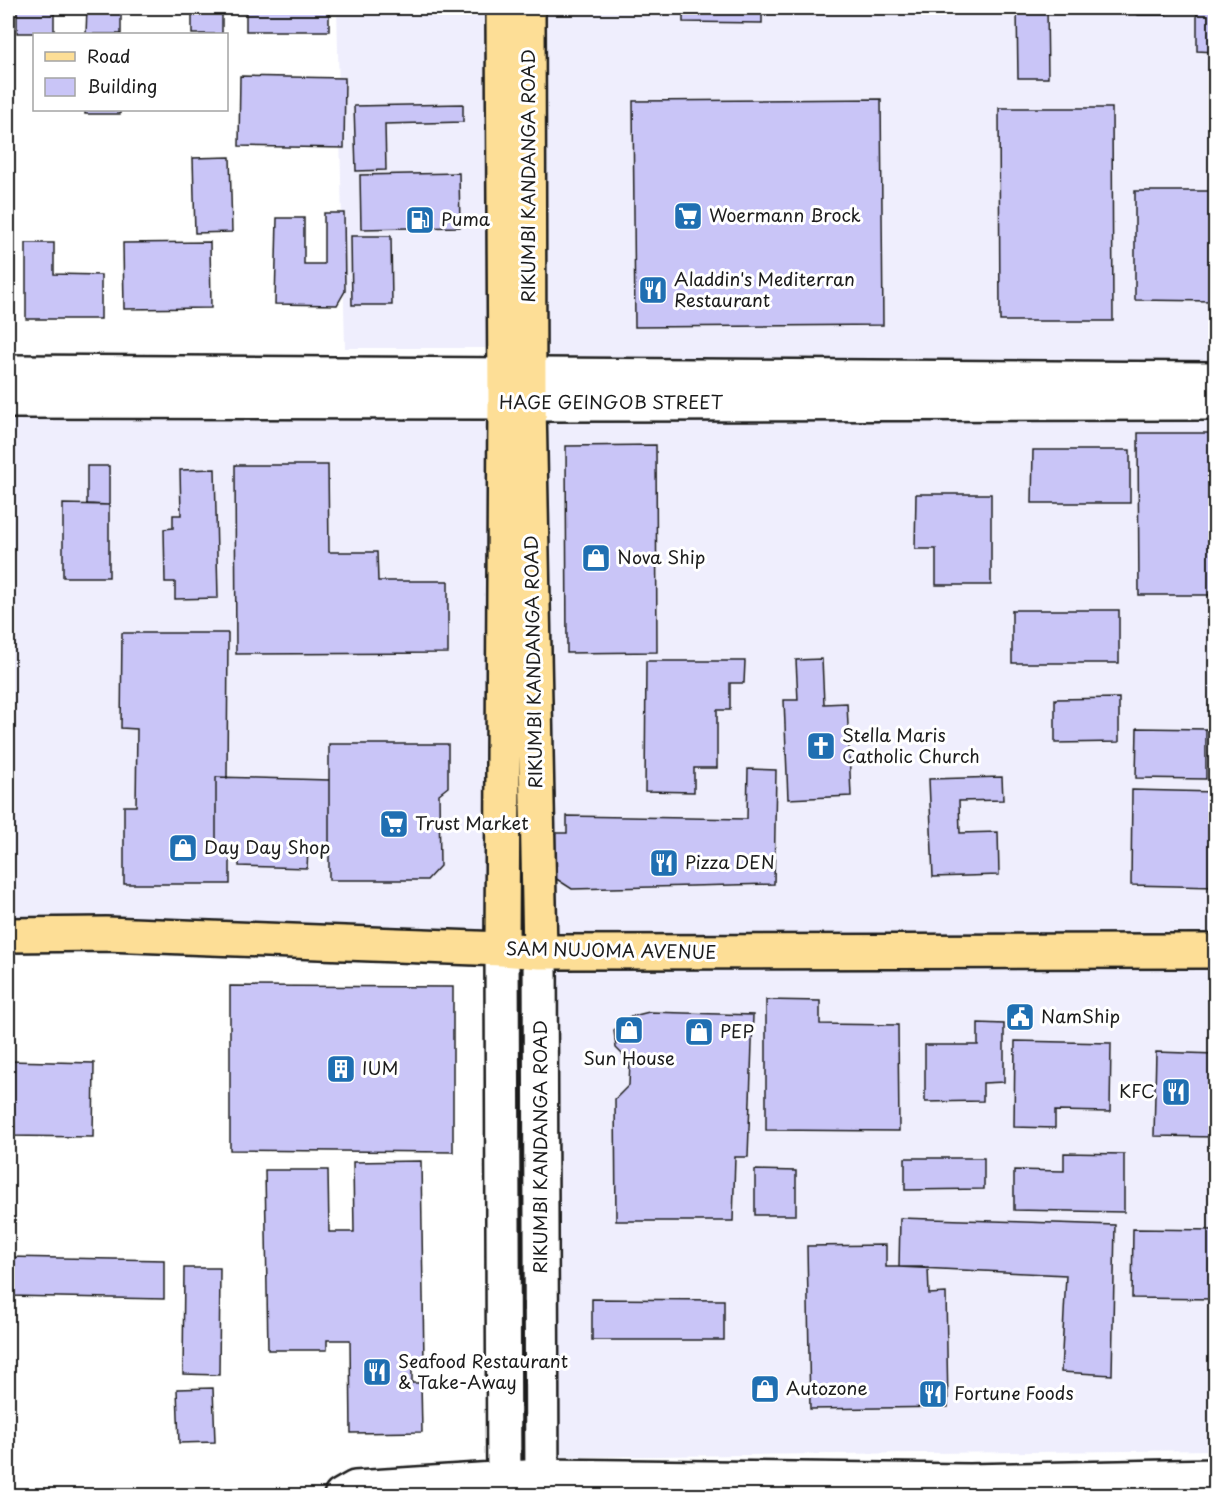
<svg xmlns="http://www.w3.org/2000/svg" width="1223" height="1503" font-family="'Playpen Sans',sans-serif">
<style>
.built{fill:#efeefd}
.building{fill:#c9c5f7;stroke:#1c1c1c;stroke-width:1.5}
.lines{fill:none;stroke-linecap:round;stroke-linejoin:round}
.minor-casing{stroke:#1c1c1c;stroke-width:38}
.major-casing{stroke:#1c1c1c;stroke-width:38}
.minor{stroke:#fff;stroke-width:33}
.major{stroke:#fdde96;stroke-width:33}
.labels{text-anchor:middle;stroke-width:6;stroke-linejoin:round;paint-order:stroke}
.street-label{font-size:18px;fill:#1c1c1c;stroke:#fff}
.poi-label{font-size:18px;fill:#1c1c1c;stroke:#fff;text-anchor:start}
</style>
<rect width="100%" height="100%" fill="#fff"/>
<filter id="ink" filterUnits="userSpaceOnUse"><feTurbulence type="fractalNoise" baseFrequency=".0167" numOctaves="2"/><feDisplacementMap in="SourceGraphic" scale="12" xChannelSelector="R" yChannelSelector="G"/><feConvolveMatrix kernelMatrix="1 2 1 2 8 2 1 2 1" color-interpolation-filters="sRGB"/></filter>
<g filter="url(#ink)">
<path class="built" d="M337 8H1215V933L548 935 540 348H345Z
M8 418H493L485 937 8 920Z
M1215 963V1450L552 1457 551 964Z"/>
<path class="building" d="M17 8H54V33H17Z
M87 8H121V34H86Z
M192 8H222V34H192Z
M246 8H329V31H246Z
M683 8H762V23L683 22Z
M1017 8H1047L1048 78H1018Z
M1138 8H1166V15H1138Z
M1197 8H1216V52L1197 51Z
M240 76 345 78 344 148 239 146Z
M881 99 883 325 635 327 633 101Z
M463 104V122L385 124 386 170 356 171 354 106Z
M999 108H1112L1113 321H1000Z
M85 110H120V114H85Z
M230 157 232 232 195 233 193 158Z
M459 173 460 227 361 229 360 175Z
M1135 191H1216V301L1135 300Z
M324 213H344L345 291 337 305 275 304 277 218H304V264H324Z
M351 236H391L392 305H352Z
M210 242 211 308 124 309 123 243Z
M26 243H54V274L101 275V319H26Z
M1138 433H1216V595H1139Z
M656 445 657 652 567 653 566 446Z
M1033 450H1130V503H1032Z
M235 465H328L329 552H377L378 581H448V653L236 654Z
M87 466H109V505L87 504Z
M215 469 218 598 175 599V582H165L164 529 173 528V515H181L180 470Z
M916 494H991V585H936V549H915Z
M63 504 109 505V577H63Z
M1012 610H1119V663H1012Z
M122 633H228L227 778 216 777V848H230V884H124V806H136L137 729 121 728Z
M822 659 824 704 847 703 851 796 788 799 784 700H798L796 660Z
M646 661H745L744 683H730V710H717V768H694V792L645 791Z
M1119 698V742L1055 743V699Z
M1137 728 1206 729V779L1136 778Z
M329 744H448V787L439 794 440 866 427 880H329Z
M748 769 776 770 774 884 572 889 555 878V833H567V816L747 819Z
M216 777 329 780V850H308L307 868 239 866V850L216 848Z
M1002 777 1003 800 959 801 960 833 998 832 999 875 933 877 929 779Z
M1132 790 1216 792V887L1131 885Z
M230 986 453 987V1152L230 1150Z
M766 1000 820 1001V1024L898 1025 899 1131 766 1130Z
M649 1012 753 1015 748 1157H735L733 1221H616L615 1099 629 1085 630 1062 616 1048 614 1030 629 1017Z
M978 1023 1004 1024V1082L983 1083V1101L925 1102V1045H978Z
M1015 1041 1111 1043 1110 1112 1055 1111V1128L1014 1127Z
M1156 1052 1216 1054V1137L1154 1136Z
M8 1061 94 1063 93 1137 8 1136Z
M1064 1153 1124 1154V1212L1014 1210V1170L1064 1171Z
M905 1158H984V1189L905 1190Z
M421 1161 424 1362H412V1383H421L422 1432 351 1433 350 1340H327V1350H268L265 1170H328L329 1232H354L353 1162Z
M755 1170 796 1171V1215H755Z
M900 1218 1115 1225 1112 1375 1061 1372 1066 1275 899 1267Z
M1133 1229 1216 1230V1299L1132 1298Z
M886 1245V1267H928L929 1294 946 1293 948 1407 810 1409 807 1246Z
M8 1257 164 1260V1299L8 1296Z
M184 1268H220L219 1375 183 1374Z
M592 1299 724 1300V1340H592Z
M213 1388 215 1442 179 1443 177 1389Z"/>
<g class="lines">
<g class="minor-casing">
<path id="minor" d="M8 372 1216 379
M8 401 505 402 529 404 1216 403
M502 949 504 1496
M540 952 542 1496
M341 1496 355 1488 542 1476 969 1481 1216 1476"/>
</g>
<g class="major-casing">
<path id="major" d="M528 8 529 404 540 952
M8 935 106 934 502 949 540 952 1216 951
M502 949 505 402 503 8"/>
</g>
<use href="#minor" class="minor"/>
<use href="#major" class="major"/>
</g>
</g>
<defs>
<g id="supermarket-square" transform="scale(1.5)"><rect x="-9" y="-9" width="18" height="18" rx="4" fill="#1f6fb2" stroke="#fff"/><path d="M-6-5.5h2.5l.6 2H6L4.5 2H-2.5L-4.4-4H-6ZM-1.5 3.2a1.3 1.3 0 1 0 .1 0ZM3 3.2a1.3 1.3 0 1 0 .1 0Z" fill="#fff"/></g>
<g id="fuel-square" transform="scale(1.5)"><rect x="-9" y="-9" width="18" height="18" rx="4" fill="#1f6fb2" stroke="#fff"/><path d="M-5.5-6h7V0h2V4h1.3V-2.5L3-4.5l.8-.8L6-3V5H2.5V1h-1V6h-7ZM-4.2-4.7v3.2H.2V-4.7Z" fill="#fff"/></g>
<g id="restaurant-square" transform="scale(1.5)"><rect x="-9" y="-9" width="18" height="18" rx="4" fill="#1f6fb2" stroke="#fff"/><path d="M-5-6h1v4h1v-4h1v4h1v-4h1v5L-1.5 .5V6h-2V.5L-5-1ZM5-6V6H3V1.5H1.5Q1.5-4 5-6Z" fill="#fff"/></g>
<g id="shop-square" transform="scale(1.5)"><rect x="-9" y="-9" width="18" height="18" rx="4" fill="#1f6fb2" stroke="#fff"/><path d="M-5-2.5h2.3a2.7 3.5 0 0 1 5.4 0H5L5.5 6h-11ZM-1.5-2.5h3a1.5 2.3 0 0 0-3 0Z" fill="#fff"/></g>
<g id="church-square" transform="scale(1.5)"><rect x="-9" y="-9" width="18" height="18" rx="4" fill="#1f6fb2" stroke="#fff"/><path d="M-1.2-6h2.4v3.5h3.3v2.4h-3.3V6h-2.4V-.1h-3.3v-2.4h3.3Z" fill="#fff"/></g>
<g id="civic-square" transform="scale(1.5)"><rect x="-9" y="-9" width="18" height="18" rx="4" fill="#1f6fb2" stroke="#fff"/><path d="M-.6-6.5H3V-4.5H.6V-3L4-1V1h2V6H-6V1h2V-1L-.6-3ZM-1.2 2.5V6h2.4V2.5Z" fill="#fff"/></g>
<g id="building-square" transform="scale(1.5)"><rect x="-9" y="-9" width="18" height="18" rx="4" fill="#1f6fb2" stroke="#fff"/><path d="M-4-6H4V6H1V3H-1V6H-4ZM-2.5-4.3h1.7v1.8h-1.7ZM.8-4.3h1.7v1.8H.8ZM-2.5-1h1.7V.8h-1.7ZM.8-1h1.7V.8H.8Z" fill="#fff"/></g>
</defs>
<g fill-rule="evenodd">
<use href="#supermarket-square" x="688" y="216"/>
<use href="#fuel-square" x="420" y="220"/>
<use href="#restaurant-square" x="653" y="290"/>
<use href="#shop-square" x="596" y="558"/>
<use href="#church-square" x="821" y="746"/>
<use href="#supermarket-square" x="394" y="824"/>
<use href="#shop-square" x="183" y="848"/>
<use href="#restaurant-square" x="664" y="863"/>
<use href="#civic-square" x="1020" y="1017"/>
<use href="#shop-square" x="629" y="1030"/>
<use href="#shop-square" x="699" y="1032"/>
<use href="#building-square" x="341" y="1069"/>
<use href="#restaurant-square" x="1176" y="1092"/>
<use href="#restaurant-square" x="377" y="1372"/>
<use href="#shop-square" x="765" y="1389"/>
<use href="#restaurant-square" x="933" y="1394"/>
</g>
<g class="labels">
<g class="street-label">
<text transform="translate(529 176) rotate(-90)" y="6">RIKUMBI KANDANGA ROAD</text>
<text x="611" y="409">HAGE GEINGOB STREET</text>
<text transform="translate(534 662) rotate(-91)" y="6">RIKUMBI KANDANGA ROAD</text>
<text transform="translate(611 951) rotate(1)" y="6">SAM NUJOMA AVENUE</text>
<text transform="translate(541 1147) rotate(-90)" y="6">RIKUMBI KANDANGA ROAD</text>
</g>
<g class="poi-label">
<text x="709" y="222">Woermann Brock</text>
<text x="441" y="226">Puma</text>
<text x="674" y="286">Aladdin's Mediterran<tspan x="674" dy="21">Restaurant</tspan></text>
<text x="617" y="564">Nova Ship</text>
<text x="842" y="742">Stella Maris<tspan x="842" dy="21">Catholic Church</tspan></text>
<text x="415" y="830">Trust Market</text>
<text x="204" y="854">Day Day Shop</text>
<text x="685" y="869">Pizza DEN</text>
<text x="1041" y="1023">NamShip</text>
<text x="720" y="1038">PEP</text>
<text x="629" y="1065" text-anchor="middle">Sun House</text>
<text x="362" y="1075">IUM</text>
<text x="1155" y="1098" text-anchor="end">KFC</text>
<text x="398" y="1368">Seafood Restaurant<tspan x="398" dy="21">&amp; Take-Away</tspan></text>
<text x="786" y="1395">Autozone</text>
<text x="954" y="1400">Fortune Foods</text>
</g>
</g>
<rect width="1223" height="1503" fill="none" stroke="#fff" stroke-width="30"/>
<rect x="15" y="15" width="1193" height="1473" fill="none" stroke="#1c1c1c" stroke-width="2" filter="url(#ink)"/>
<rect x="33" y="33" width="195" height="78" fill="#ffffff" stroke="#a4a4a4" stroke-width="1.5"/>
<rect x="45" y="52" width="30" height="9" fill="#fdde96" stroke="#a4a4a4" stroke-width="1.5"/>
<text x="87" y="63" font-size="18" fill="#1c1c1c">Road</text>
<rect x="45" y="78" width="30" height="18" fill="#c9c5f7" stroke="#a4a4a4" stroke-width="1.5"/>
<text x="87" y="93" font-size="18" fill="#1c1c1c">Building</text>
</svg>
